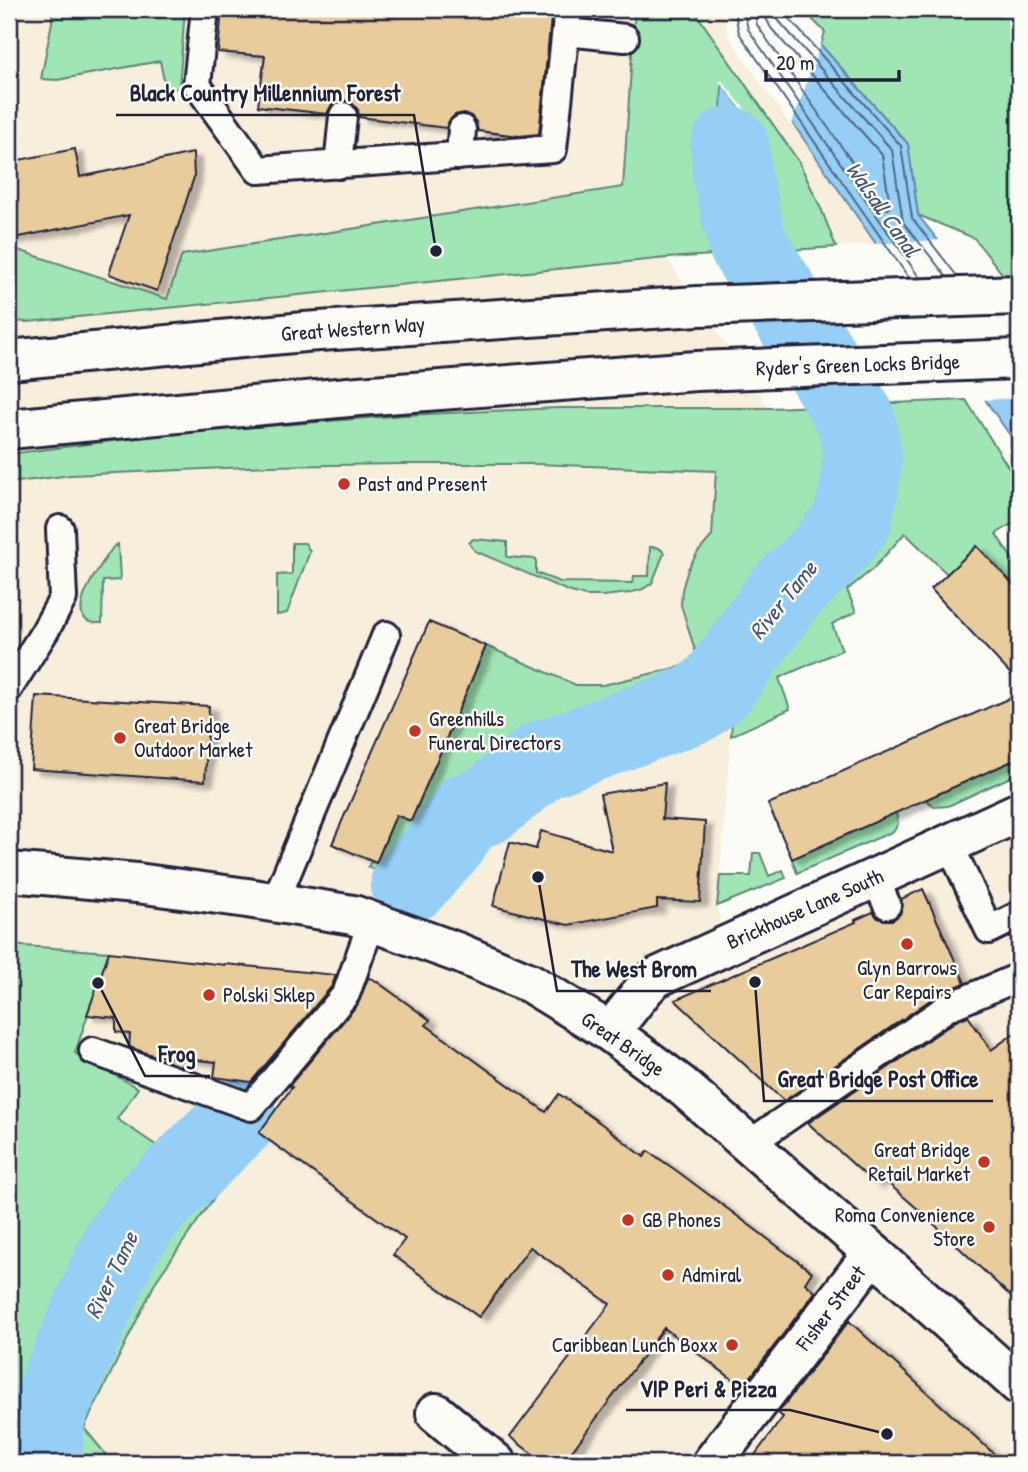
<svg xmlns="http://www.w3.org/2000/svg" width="1028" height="1472" font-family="'Patrick Hand',sans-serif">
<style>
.built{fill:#f7eedc}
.green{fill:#9fe6b4;stroke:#608478;stroke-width:2}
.water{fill:#95cff5;stroke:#678aab;stroke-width:2}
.pier{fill:#fdfcf7}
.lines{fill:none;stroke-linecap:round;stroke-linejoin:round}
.shore{stroke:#506785;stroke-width:2}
.river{stroke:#95cff5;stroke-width:79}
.building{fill:#e8cc9c;stroke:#22223b;stroke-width:2;filter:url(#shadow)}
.service-casing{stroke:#22223b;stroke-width:32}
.minor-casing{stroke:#22223b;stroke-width:44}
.secondary-casing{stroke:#22223b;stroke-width:44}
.trunk-casing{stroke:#22223b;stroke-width:44}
.service{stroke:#fdfcf7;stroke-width:26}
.minor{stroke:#fdfcf7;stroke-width:38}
.secondary{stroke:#fdfcf7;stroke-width:38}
.trunk{stroke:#fdfcf7;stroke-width:38}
.poi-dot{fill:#c8321e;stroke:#fdfcf7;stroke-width:2.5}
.labels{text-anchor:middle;stroke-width:5;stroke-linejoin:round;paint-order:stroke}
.street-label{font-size:21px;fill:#22223b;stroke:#fdfcf7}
.poi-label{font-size:21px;fill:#22223b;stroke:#fdfcf7;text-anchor:start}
.water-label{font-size:23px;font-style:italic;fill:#445673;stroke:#fdfcf7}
.leader{fill:none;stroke:#22223b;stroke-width:2.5}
.callout-dot{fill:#22223b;stroke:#fdfcf7;stroke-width:2.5}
.callout-label{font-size:23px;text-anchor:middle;font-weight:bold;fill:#22223b;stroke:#fdfcf7;stroke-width:5;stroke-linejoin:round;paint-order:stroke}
</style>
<defs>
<filter id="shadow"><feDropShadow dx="8" dy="4.5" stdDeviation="2" flood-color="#0004"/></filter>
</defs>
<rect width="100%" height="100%" fill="#fdfcf7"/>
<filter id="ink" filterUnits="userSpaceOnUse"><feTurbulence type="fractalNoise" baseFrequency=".0143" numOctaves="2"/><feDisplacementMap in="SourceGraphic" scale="14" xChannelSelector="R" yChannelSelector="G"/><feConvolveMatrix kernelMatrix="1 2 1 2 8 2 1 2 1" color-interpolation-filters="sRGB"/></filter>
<g filter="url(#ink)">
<path class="built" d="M9 9H754L907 242 667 259 769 408 792 474 698 552 688 569 682 590 695 650 732 722 717 907 725 945 1019 812V1463H113L84 1428 156 1281 258 1133 175 1158 117 1119 138 1088 75 1053 108 952 9 945Z"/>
<path class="green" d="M52 9H185L179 88 166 91 160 61 57 80 41 79 52 22Z
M635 9H693L799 162 822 211 836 247 667 258 28 322 9 321V247L167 299 182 255 623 187Z
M802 9H1019V274L1004 276 974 238 918 215 908 144 821 45 825 32Z
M966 400 1019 484V532L1013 523 996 534 1019 569V591L977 547 947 574 905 533 874 568 847 590 856 612 832 624 842 650 779 678 790 709 731 736 732 722 695 650 681 605 682 590 688 569 698 552 712 536 716 471 536 464H398L269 466 71 475 9 483V454L168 434 406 415 558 408H770Z
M473 539 507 542V557L536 559V573L560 582 633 583 634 576H649L650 547C657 547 660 547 664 553L652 583 643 589 629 593 603 596H585L568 591 475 551 469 543Z
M292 543H305L310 551 287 613 277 615V575L292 574Z
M118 544 120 580 103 581 102 623C97 623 91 624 86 620 69 606 104 561 113 547Z
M486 646 576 685H603L684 666 712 725 711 734 668 730 573 767 441 886 439 894 368 867 371 861 376 863 396 815 411 821Z
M1019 758V773L948 806 934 807 926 799Z
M896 812 898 824 894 831 797 873 792 859Z
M753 853H760L769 876 783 870 786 878 717 906 720 876H751Z
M9 945 109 952 75 1053 138 1088 117 1119 175 1158 219 1106 259 1133 156 1281 84 1428 113 1463H9Z"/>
<path class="water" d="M727 9H789L908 144 918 215 1019 343V448L876 244 732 35Z
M722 84 760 133 741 178 763 252 746 253 723 177 720 138Z"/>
<path class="pier" d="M730 9H794L822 41 791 126 729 37 726 22Z
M722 81 763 131V136L719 81Z
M942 240 1019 337V398L982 400 872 244Z"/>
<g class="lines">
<path class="shore" d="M734 9 739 33 909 278
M743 9 748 29 919 277
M754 9 757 25 884 208 888 209 890 205 882 155 771 28 766 18 765 9
M776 9V15L779 21 892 150 903 222 946 276
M785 9 787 16 901 146 912 218 957 276
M730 110 734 111 752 135 736 172 733 174 730 171 727 138 728 113Z"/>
<path class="river" d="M410 883 445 844 468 811 486 806 511 786 540 761 695 704 717 687 784 594 827 552 852 521 859 490 863 456 856 419 748 245 732 176 730 146
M42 1463 46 1416 120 1246 147 1208 238 1119"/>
</g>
<path class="building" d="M222 9H552L539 134 519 136 478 131 476 122 471 116 464 113 455 115 449 121 446 128 359 117 358 110 353 104 344 100 337 101 331 106 327 114 258 106 265 56 218 52Z
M75 149 80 177 193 153 194 177 157 291 109 274 129 215 9 239V162Z
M977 546 1019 591V683L931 589Z
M429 622 486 646 411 821 396 815 376 863 332 844Z
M1019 694V758L792 859 768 804Z
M36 696 209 706 205 781 31 769Z
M665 783 662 819 705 822 700 902 657 900V908L568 925 493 906 510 842 536 849 541 831 612 851 600 794Z
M923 889 965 983 939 994 784 1101 675 1000 856 922 855 920 873 912 878 918 885 920H893L900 914 903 906 901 899Z
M109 952 225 965V964L336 975 332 986 251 1082 214 1077 216 1062 152 1055 129 1047 130 1034 116 1032V1018L87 1015Z
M368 978 373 979 430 1020 426 1025 546 1112 559 1094 603 1125 644 1157 648 1151 677 1171 812 1272 805 1283 815 1292 743 1387 664 1328 563 1463H545L510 1437 610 1304 530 1247 479 1317 393 1255 405 1239 259 1133 292 1087 289 1086 358 1004Z
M968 1016 991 1050 1019 1030V1304L919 1210 882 1178 875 1184 808 1123 956 1021Z
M849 1321 969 1431 1004 1463H749L783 1417 778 1413Z"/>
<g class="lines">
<g class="service-casing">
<path id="service" d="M205 9 197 85 258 170 553 149 568 9
M566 32 625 38
M460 156 462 129
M338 165 343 116
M9 688 45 631 63 598 60 529
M949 843 989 930 1019 915
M875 878 887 905
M275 902 386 635
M93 1051 251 1107 346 994 372 921
M749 1144 948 1007 1019 977"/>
</g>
<g class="minor-casing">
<path id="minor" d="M610 1032 645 988 655 978 1019 812
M436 1413 496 1463
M712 1463 873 1253"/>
</g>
<g class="secondary-casing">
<path id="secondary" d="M9 872 137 883 247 898 353 915 459 953 530 983 610 1032 681 1085 873 1253 1019 1385"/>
</g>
<g class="trunk-casing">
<path id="trunk" d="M9 360 304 332 698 306 1019 295
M9 429 359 396 696 371 1019 359"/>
</g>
<use href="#service" class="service"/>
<use href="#minor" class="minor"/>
<use href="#secondary" class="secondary"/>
<use href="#trunk" class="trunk"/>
</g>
</g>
<g class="poi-dot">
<circle cx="344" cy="484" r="7"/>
<circle cx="415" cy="731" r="7"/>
<circle cx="120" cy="738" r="7"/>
<circle cx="907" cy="944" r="7"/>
<circle cx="209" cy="995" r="7"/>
<circle cx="984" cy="1162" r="7"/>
<circle cx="628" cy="1220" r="7"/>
<circle cx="989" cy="1227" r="7"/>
<circle cx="668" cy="1275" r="7"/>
<circle cx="732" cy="1345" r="7"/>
</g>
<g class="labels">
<g class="street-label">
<text transform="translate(353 329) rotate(-4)" y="7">Great Western Way</text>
<text transform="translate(858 365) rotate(-2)" y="7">Ryder's Green Locks Bridge</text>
<text transform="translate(805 909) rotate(-24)" y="7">Brickhouse Lane South</text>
<text transform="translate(623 1044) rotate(35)" y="7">Great Bridge</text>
<text transform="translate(831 1308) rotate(-53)" y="7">Fisher Street</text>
</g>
<g class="poi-label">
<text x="358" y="491">Past and Present</text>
<text x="429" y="726">Greenhills<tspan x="429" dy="24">Funeral Directors</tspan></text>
<text x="134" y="733">Great Bridge<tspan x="134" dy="24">Outdoor Market</tspan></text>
<text x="907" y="975" text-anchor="middle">Glyn Barrows<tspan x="907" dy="24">Car Repairs</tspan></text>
<text x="223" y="1002">Polski Sklep</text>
<text x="970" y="1157" text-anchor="end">Great Bridge<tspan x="970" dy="24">Retail Market</tspan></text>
<text x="975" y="1222" text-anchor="end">Roma Convenience<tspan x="975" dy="24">Store</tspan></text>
<text x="642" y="1227">GB Phones</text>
<text x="682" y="1282">Admiral</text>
<text x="718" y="1352" text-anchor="end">Caribbean Lunch Boxx</text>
</g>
<g class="water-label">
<text transform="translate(883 209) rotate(55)" y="8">Walsall Canal</text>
<text transform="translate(783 600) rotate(-51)" y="8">River Tame</text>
<text transform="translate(111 1275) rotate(-64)" y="8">River Tame</text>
</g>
</g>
<path class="leader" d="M436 251L414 115H116M538 877L557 991H711M98 983L145 1076H210M755 982L764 1101H993M887 1434L790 1410H626"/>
<g class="callout-dot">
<circle cx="436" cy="251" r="7"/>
<circle cx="538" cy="877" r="7"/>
<circle cx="98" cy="983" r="7"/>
<circle cx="755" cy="982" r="7"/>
<circle cx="887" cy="1434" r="7"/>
</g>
<g class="callout-label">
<text x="265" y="101">Black Country Millennium Forest</text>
<text x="634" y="977">The West Brom</text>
<text x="177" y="1062">Frog</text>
<text x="878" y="1087">Great Bridge Post Office</text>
<text x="708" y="1397">VIP Peri &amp; Pizza</text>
</g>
<rect width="1028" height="1472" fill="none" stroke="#fdfcf7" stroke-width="35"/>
<rect x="18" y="18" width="993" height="1437" fill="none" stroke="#22223b" stroke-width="2.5" filter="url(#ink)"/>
<path d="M766 70v10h133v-10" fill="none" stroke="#22223b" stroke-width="3.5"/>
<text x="776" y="70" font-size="21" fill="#22223b" stroke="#fdfcf7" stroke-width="5" paint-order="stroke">20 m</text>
</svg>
